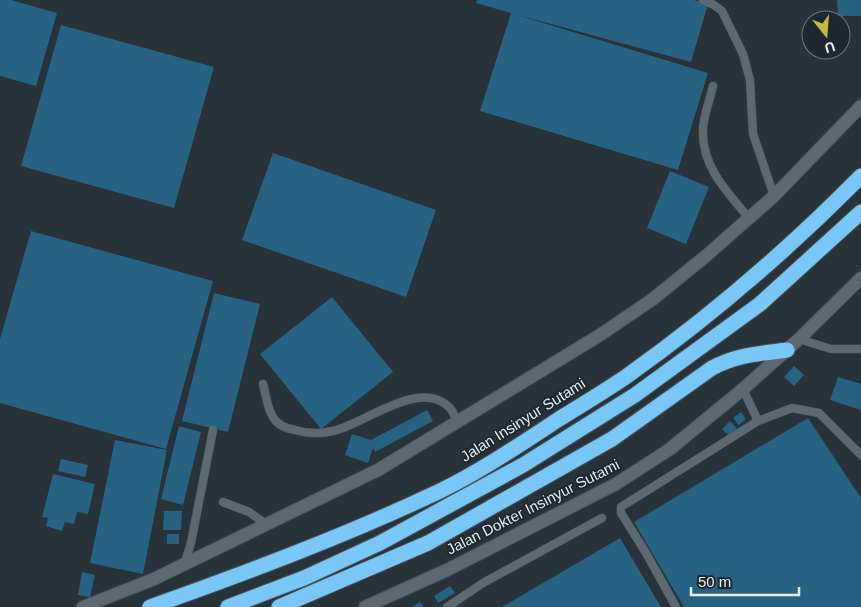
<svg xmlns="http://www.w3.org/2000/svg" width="861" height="607" font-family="Helvetica,sans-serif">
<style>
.building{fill:#276283}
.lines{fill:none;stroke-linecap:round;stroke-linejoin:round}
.service-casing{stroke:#475156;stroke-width:9}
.tertiary-casing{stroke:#475156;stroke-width:14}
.motorway-casing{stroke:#475156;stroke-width:17}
.service{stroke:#5d6971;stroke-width:8}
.tertiary{stroke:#5d6971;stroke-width:12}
.motorway{stroke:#79c7f7;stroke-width:15}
.labels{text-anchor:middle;stroke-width:4;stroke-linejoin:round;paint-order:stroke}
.street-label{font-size:15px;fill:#e5ecf1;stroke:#1e282f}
</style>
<rect width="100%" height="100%" fill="#273239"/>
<path class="building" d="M0 0H11L57 13 36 86 0 76Z
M477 0H694L708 4 691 62 514 14 708 73 678 170 480 111 511 13 476 3Z
M837 0H861V16H838Z
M61 25 214 67 174 208 21 166Z
M273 153 436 210 406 297 242 240Z
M670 171 709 187 686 244 647 228Z
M31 231 213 281 166 449 0 403V339Z
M214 293 260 304 228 432 182 421Z
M332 297 393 372 321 429 260 354Z
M794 366 804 375 794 386 784 377Z
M838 377 861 384V410L830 400Z
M427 410 433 421 375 452 373 448 368 463 345 455 352 434 371 440Z
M741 412 746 419 739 425 733 418Z
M808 418 861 498V607H684L634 522Z
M730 421 737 429 729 436 722 429Z
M179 426 201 432 183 505 161 499Z
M115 440 167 450 143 574 90 563Z
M61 459 88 465 85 477 58 471Z
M53 474 95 484 88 514 77 512 74 524 65 522 62 531 46 526 48 518 42 517Z
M164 511H182L181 530H163Z
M167 534H179V544H167Z
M620 538 661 607H502Z
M82 572 95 575 90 597 78 595Z
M450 586 455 593 438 603 434 596Z
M420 602 424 607H412Z"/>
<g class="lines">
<g class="service-casing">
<path id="service" d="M703 0 714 5 722 11 743 54 750 80 753 134 774 196
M713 86C710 100 703 116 703 131 702 167 727 192 749 218
M799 339 831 349H861
M263 384C266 395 267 408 273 417 278 426 286 428 295 430 308 434 320 434 333 431 365 424 420 377 450 408 453 411 455 417 457 421
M743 389 758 421
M223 502 249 512 266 524
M185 562 191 543 213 430
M447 607 483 583 602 518
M676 607 646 553 621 513V507L758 421 792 408 819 413 861 455"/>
</g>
<g class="tertiary-casing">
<path id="tertiary" d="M83 607 154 579 378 470 600 335 653 299 707 255 774 196 861 106
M365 607 447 570 616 484 670 449 743 389 799 339 861 278"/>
</g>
<g class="motorway-casing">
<path id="motorway" d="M150 607C248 572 345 536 440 491 481 471 521 444 559 419 582 405 605 391 627 376 710 317 789 249 861 176
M228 607 304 578 380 543 523 465 635 395 760 304 861 212
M279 607 428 543 612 439 712 368C738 354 759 354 787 350"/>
</g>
<use href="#service" class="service"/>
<use href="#tertiary" class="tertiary"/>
<use href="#motorway" class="motorway"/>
</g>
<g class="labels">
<g class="street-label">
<text transform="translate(523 420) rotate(-32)" y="5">Jalan Insinyur Sutami</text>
<text transform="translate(533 507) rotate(-27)" y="5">Jalan Dokter Insinyur Sutami</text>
</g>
</g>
<g transform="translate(826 35) rotate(163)"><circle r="24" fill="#1e282f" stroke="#6e767d"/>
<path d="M0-4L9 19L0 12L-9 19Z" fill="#c5bc3d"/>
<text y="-8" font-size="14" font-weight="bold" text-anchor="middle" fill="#e5ecf1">U</text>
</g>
<path d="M691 587v8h108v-8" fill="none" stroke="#e5ecf1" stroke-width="2.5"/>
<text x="698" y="587" font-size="15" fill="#e5ecf1" stroke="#1e282f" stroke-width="4" paint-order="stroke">50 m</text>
</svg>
